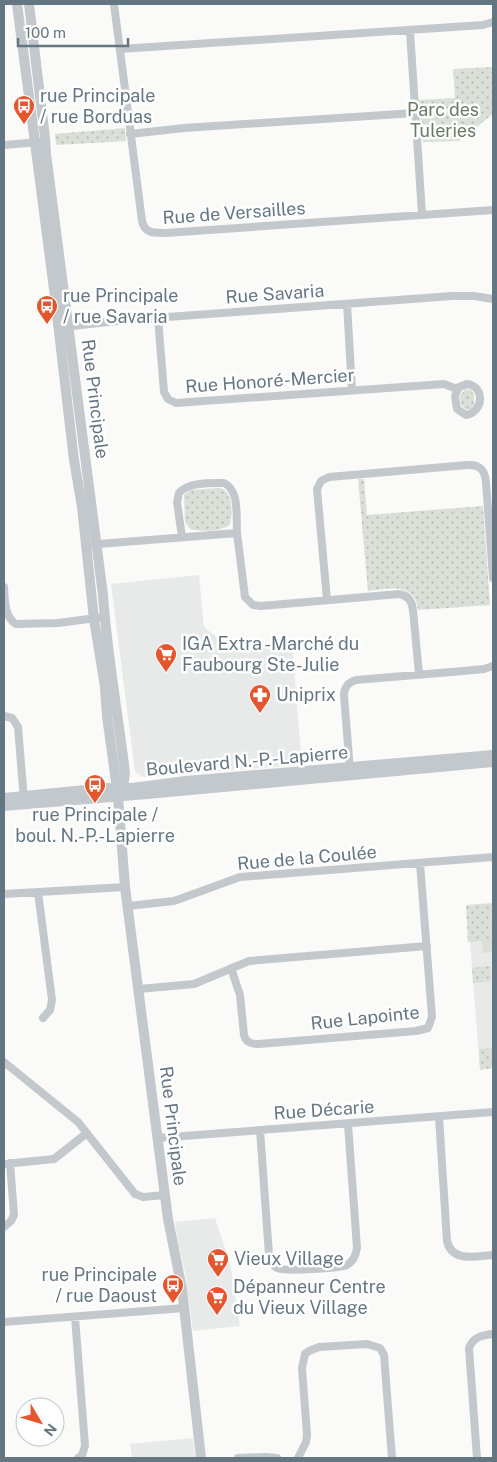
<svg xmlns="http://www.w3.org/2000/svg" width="497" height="1462" font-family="'Public Sans',sans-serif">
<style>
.built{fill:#e8e9e9}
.grass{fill:url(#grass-dots)}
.garden{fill:#dadfd7}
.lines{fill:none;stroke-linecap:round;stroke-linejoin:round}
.minor{stroke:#c3c8cc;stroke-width:8}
.tertiary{stroke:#c3c8cc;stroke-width:10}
.labels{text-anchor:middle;stroke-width:5;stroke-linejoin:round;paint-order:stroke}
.poi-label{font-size:18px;fill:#657683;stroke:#fff;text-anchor:start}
.park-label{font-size:18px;fill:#687a64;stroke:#fff}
.street-label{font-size:18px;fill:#657683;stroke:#fff}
</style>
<defs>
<pattern id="grass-dots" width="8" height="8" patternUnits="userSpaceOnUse" patternTransform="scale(1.25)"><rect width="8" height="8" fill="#dadfd7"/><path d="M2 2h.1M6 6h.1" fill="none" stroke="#b4b9b4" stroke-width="1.8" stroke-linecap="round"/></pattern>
</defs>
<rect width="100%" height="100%" fill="#fafaf8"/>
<path class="built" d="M199 575 204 627 232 650 292 645 302 765 148 777H143L135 772 111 584Z
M493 941V1068L480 1070 470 942Z
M215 1218 230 1263 240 1326 193 1331 185 1272 178 1242 175 1222Z
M193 1438 195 1458H132L130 1444Z"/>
<path class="grass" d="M493 67V114L459 141 423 142 419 100 455 98 453 69Z
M125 128 126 141 56 145 55 134Z
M465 389 471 390 474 395V405L470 410 465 409 461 405 460 396Z
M358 479H364L367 515 483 506 490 605 418 610C415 581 388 589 368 591Z
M220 488C233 491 233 513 230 524 223 532 200 532 190 529L185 522 184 495 190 490Z
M493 903V941L468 942 466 905Z
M490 966 491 981 473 983 472 968Z
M493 1048V1068L480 1070 479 1049Z"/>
<path class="garden" d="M493 911V938H489L488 912Z
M482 941H493V952L483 953Z"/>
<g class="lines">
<path class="minor" d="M114 4 142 221C145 234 154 233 166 233L493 210
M410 31 422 214
M120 49 483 25 493 22
M130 134 184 128 415 113
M4 145 39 142
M347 304 352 390
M158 318 164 392 168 399 176 403 444 384 457 389
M63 327 127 320 452 296H474L493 299
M467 384C485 386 484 412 466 415L457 409 455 396 459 387Z
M182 537 177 502 179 493C188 482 210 483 224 483 240 491 236 516 237 533
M86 545 237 533 245 597 253 605 261 606 399 594C408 595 412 601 413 610L419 674
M4 587C5 599 4 617 16 624L58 623 104 617
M327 600 317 489 321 481 329 477 467 465C479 464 485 470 486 482L493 578
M4 716 12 718 18 727 24 800
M350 771 344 695C344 687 349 682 356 680L463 671 484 669 493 666
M38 892 52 1000 50 1010 43 1018
M4 894 125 887
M128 906 174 901 240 877 493 857
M231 968 240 995 244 1035C246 1043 252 1044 259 1044L416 1031 428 1028 432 1017 420 863
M139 989 194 984 249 961 427 946
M4 1062 78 1122 135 1194 143 1197 165 1195
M439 1117 447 1241C452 1263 477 1256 493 1255
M260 1130 269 1255C270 1260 272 1265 277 1268 283 1272 340 1268 347 1265 354 1261 356 1255 357 1248L348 1124
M158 1138 493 1112
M4 1164 54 1159 87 1133
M4 1227 11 1221 14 1215 10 1163
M75 1317 85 1446 82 1455 78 1458
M4 1322 184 1308
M238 1458 266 1457 277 1458
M298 1458 306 1442 307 1435 302 1368 305 1354 309 1351 319 1347 367 1344 380 1348 384 1355 392 1458
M477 1458 469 1348C473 1337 482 1335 493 1334"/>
<path class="tertiary" d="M17 4 54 289 74 460 82 507 94 619 105 687 107 716 118 796 125 887 168 1219 182 1289 201 1458
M29 4 45 138 46 154 103 595C107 654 118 714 125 773L123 787 118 796
M4 798 106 788H132L186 781 493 755
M4 806 147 794 493 762"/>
</g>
<defs>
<g id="bus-pin" transform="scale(1.125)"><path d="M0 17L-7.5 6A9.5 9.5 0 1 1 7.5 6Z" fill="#e4572e" stroke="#fff"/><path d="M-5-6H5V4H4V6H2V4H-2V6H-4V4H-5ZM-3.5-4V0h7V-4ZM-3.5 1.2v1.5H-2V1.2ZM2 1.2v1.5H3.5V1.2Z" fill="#fff"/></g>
<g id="supermarket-pin" transform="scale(1.125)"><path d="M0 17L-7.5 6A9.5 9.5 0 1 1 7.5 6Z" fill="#e4572e" stroke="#fff"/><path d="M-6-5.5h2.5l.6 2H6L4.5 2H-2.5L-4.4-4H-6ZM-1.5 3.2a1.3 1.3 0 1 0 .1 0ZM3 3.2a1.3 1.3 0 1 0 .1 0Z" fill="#fff"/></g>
<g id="pharmacy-pin" transform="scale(1.125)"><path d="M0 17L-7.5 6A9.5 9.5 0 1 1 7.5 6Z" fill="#e4572e" stroke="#fff"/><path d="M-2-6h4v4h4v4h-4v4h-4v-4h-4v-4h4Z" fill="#fff"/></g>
</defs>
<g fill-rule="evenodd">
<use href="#bus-pin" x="24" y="106"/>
<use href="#bus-pin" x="47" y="306"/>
<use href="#supermarket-pin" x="166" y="654"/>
<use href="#pharmacy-pin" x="260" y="695"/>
<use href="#bus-pin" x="95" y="785"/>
<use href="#supermarket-pin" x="218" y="1259"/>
<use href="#bus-pin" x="173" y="1285"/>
<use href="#supermarket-pin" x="217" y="1297"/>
</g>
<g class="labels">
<g class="poi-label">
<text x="40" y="102">rue Principale<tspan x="40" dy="21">/ rue Borduas</tspan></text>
<text x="63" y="302">rue Principale<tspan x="63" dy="21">/ rue Savaria</tspan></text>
<text x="182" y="650">IGA Extra -Marché du<tspan x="182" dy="21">Faubourg Ste-Julie</tspan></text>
<text x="276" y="701">Uniprix</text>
<text x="95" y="821" text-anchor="middle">rue Principale /<tspan x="95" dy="21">boul. N.-P.-Lapierre</tspan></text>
<text x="234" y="1265">Vieux Village</text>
<text x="157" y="1281" text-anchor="end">rue Principale<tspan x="157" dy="21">/ rue Daoust</tspan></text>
<text x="233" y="1293">Dépanneur Centre<tspan x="233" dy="21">du Vieux Village</tspan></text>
</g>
<g class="park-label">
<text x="443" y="116">Parc des<tspan x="443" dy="21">Tuleries</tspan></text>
</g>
<g class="street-label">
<text transform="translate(234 213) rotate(-4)" y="6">Rue de Versailles</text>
<text transform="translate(275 294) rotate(-4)" y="6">Rue Savaria</text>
<text transform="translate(270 381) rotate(-4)" y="6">Rue Honoré-Mercier</text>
<text transform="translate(95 399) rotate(83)" y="6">Rue Principale</text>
<text transform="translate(247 761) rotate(-5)" y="6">Boulevard N.-P.-Lapierre</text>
<text transform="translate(307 858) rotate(-5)" y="6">Rue de la Coulée</text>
<text transform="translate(365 1018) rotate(-6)" y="6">Rue Lapointe</text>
<text transform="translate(324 1110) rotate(-4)" y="6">Rue Décarie</text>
<text transform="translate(173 1126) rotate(83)" y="6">Rue Principale</text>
</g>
</g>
<rect width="497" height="1462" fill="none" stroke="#657683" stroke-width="10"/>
<g transform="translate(40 1422) rotate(128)"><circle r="24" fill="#ffffff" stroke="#c1c8cd"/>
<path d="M0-4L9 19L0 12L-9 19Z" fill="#e4572e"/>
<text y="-8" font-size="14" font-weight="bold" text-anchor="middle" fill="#657683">N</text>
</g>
<path d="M18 38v8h110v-8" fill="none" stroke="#657683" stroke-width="2.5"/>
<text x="25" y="38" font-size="15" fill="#657683" stroke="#ffffff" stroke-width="4" paint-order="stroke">100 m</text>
</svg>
